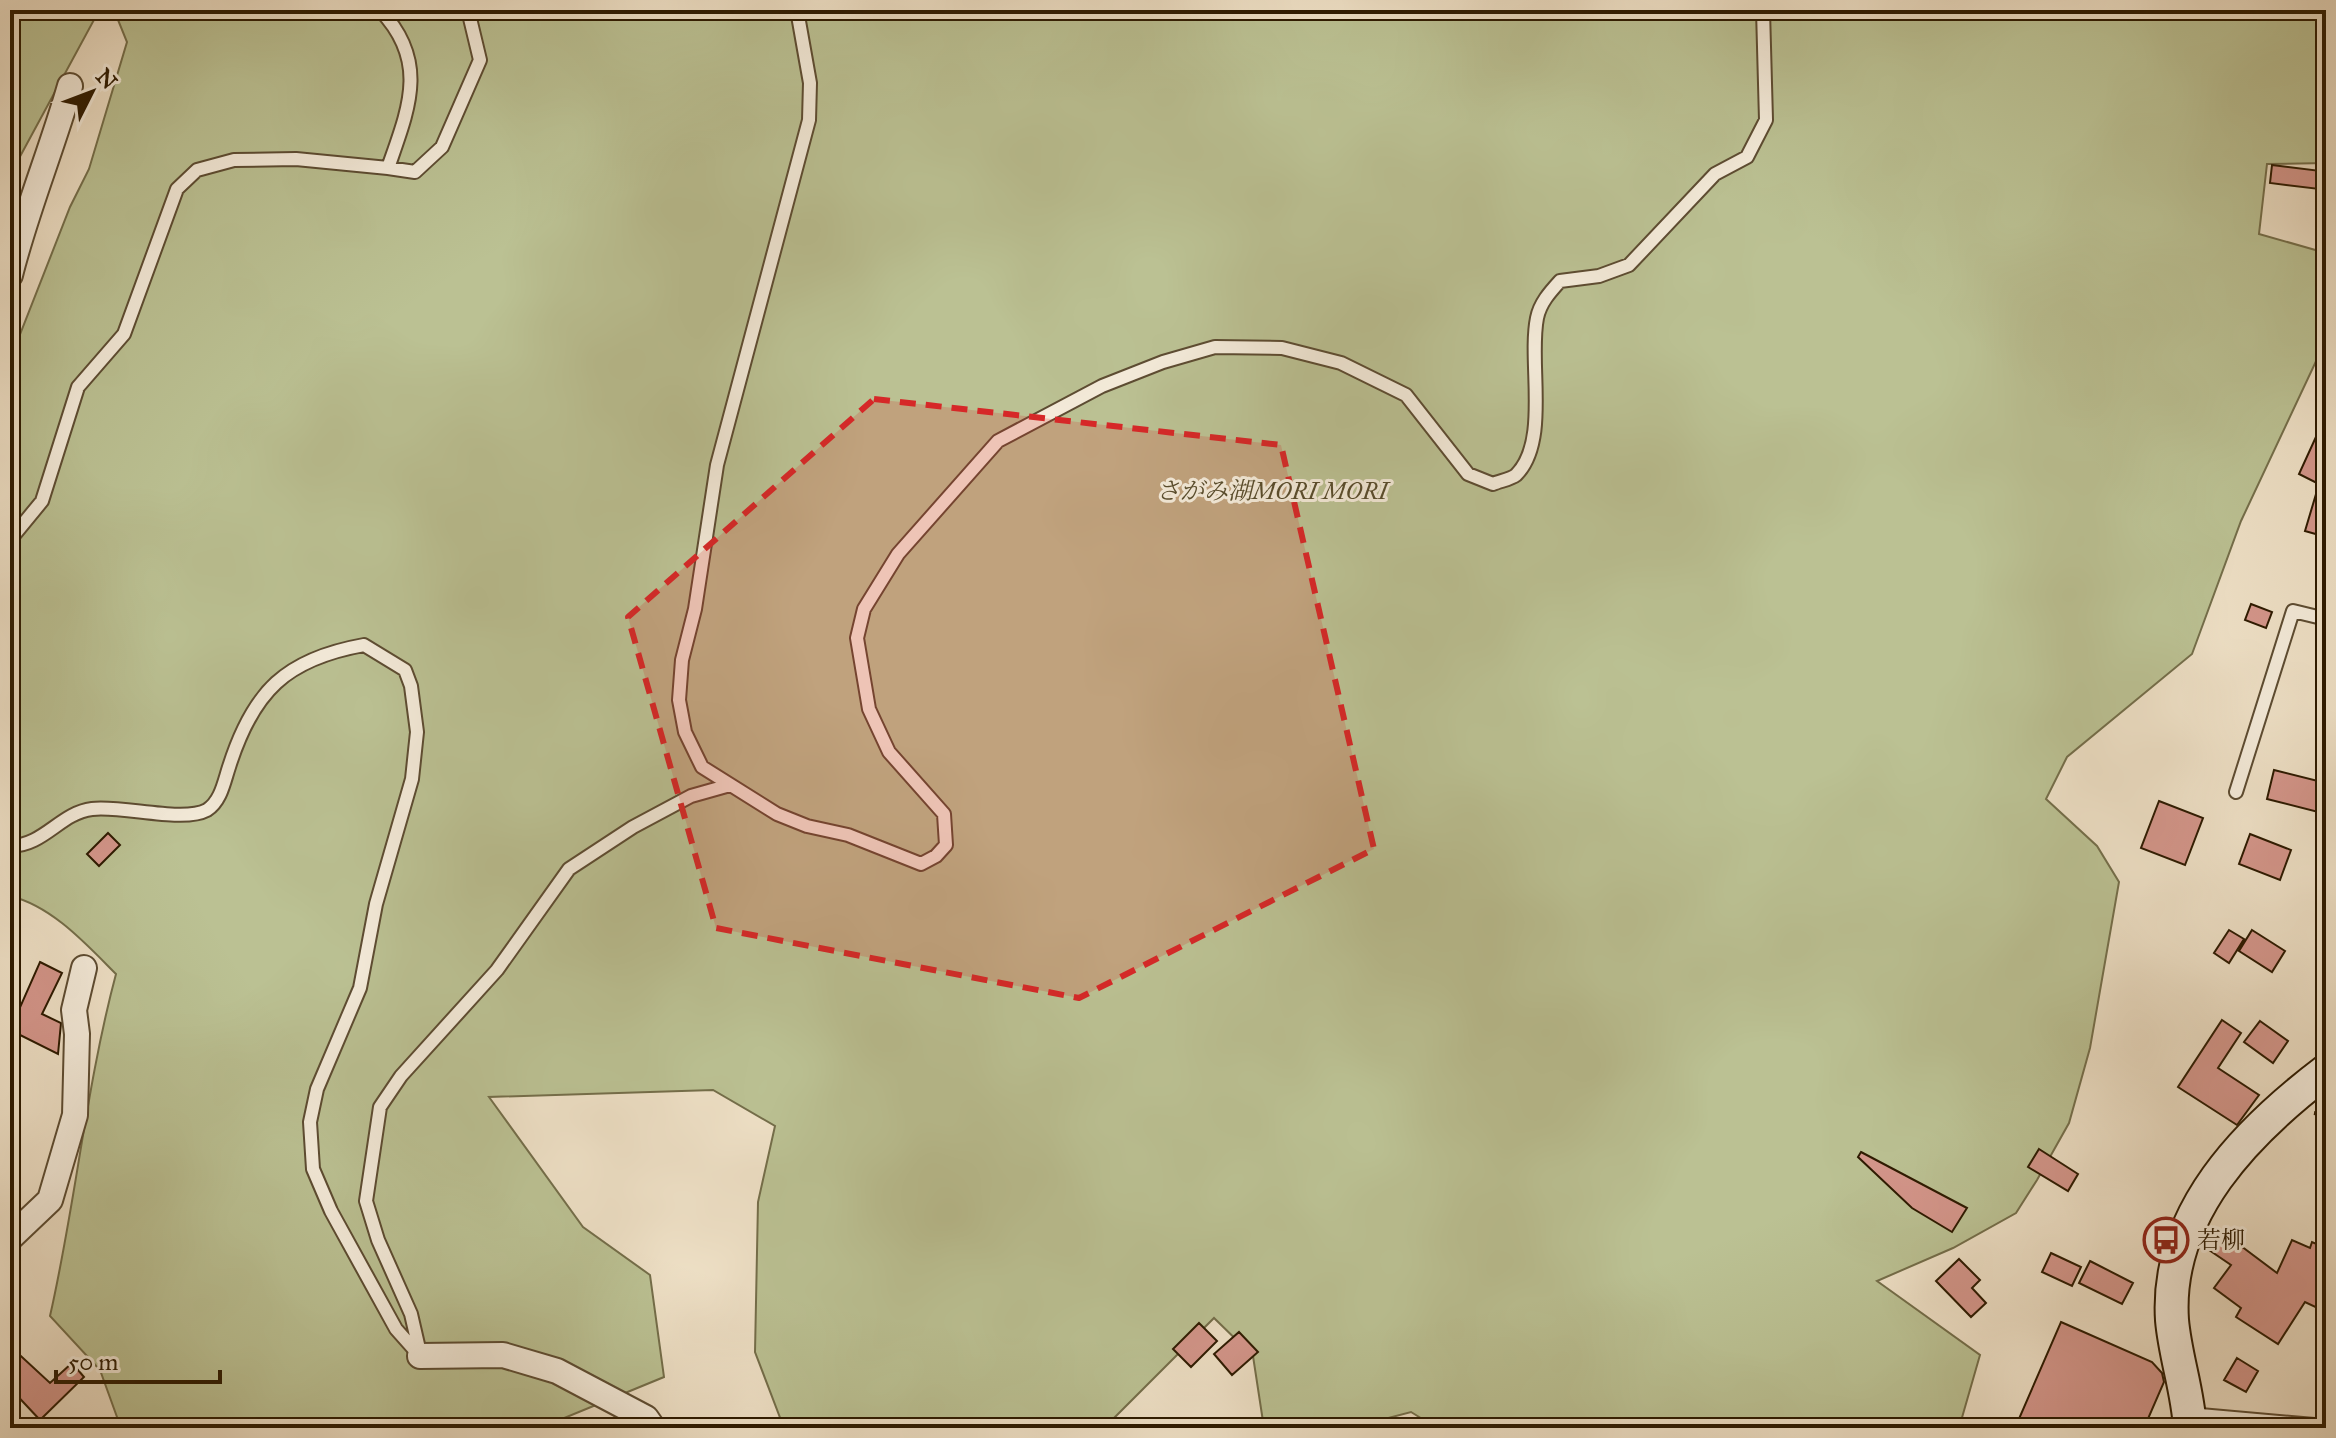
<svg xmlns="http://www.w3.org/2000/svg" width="2336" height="1438" font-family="'IM FELL Great Primer','Noto Serif JP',serif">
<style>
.green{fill:#bbc193;stroke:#746e4a;stroke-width:2}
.building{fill:#d4968b;stroke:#2d1a00;stroke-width:2}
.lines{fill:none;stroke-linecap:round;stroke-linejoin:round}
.lane-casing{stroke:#5d4c32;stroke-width:16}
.street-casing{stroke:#5d4c32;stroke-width:28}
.secondary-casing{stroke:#2d1a00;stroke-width:36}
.path{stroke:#2d1a00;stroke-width:4;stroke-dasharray:6 4;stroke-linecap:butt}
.lane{stroke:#f4ebda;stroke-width:12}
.street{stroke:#f4ebda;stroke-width:24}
.secondary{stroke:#f4ebda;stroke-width:32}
.marked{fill:#d62828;fill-opacity:0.2;stroke:#d62828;stroke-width:6;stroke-dasharray:16 10;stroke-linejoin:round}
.labels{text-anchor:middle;stroke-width:6;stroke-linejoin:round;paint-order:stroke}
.park-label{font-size:24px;font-style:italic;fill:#584c2c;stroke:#f4ebda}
.poi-label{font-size:24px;fill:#2d1a00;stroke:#f4ebda;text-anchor:start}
</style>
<rect width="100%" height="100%" fill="#eee0c6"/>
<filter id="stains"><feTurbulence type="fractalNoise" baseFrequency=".0025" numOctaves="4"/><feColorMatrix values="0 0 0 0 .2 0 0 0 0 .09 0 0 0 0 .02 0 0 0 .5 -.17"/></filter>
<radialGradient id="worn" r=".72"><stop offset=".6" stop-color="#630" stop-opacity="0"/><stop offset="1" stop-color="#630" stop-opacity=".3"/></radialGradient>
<path class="green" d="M10 10H92L95 18 10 175Z
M114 10H2326V163L2267 164 2259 234 2326 253V340L2241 521 2192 654 2067 757 2046 799 2097 846 2119 882 2090 1048 2069 1123 2037 1180 2016 1213 1953 1248 1877 1281 1980 1355 1959 1428H1437L1411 1412 1350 1428H1264L1253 1356 1214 1318 1114 1418 1049 1428H784L755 1352 758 1202 775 1126 713 1090 489 1097 583 1227 650 1275 664 1377 540 1428H121L100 1370 50 1316C76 1202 86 1086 116 974 86 944 52 906 10 896V360L70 207 89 169 127 42Z"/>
<path class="building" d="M2272 165 2321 171 2319 189 2270 183Z
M2326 415V537L2305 531 2319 484 2299 474Z
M2251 604 2272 612 2266 628 2245 620Z
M2274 770 2326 783V814L2267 799Z
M2159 801 2203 818 2185 865 2141 848Z
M108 833 120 845 99 866 87 854Z
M2250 834 2291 850 2280 880 2239 864Z
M2229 930 2244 939 2229 963 2214 953Z
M2252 930 2285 951 2272 972 2239 951Z
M40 962 62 973 42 1014 61 1023 58 1054 10 1030Z
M2222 1020 2241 1033 2218 1068 2259 1095 2237 1125 2178 1087Z
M2260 1021 2288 1041 2273 1063 2244 1042Z
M2039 1149 2078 1174 2068 1191 2028 1167Z
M1861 1152 1967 1208 1952 1232 1912 1208 1858 1157Z
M2221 1231 2277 1273 2292 1240 2310 1248 2312 1242 2326 1248V1312L2305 1302 2278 1344 2236 1317 2241 1308 2214 1288 2231 1265 2209 1250Z
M2051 1253 2081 1267 2072 1286 2042 1272Z
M1959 1259 1980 1280 1972 1288 1986 1303 1971 1317 1936 1281Z
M2090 1261 2133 1283 2122 1304 2079 1283Z
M2061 1322 2152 1362 2162 1373 2164 1382 2144 1428H2015Z
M1199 1323 1217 1341 1191 1367 1173 1349Z
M1239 1332 1258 1352 1232 1375 1214 1354Z
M10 1346 50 1383 72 1363 84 1377 40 1420 10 1388Z
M2237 1358 2258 1371 2246 1392 2224 1380Z"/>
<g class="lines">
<g class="lane-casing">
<path id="lane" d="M380 10C430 62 408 110 388 168L415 172 442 147 480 60 468 10
M797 10 810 83 809 120 717 465 695 609 682 660 679 700 685 732 702 767 777 814 807 826 848 835 921 864 936 856 946 845 944 814 889 752 869 709 857 638 864 609 898 554 998 441 1102 386 1163 362 1215 347 1282 348 1341 363 1406 395 1468 474 1493 484C1500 481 1511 479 1516 475 1550 441 1528 363 1537 318 1540 303 1550 292 1560 281L1599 276 1629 265 1715 174 1747 157 1766 120 1763 10
M10 540 42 501 78 387 124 334 177 189 197 170 234 160 296 159 388 168
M2236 792 2293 611 2326 619
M10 846C44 846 60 813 92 809 122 805 183 823 207 810 221 801 224 782 229 767 253 691 286 659 364 645L405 670 411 686 417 732 412 779 376 904 360 988 317 1089 310 1122 313 1169 331 1211 396 1329 420 1356
M420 1353 411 1314 378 1240 366 1201 380 1107 401 1076 497 970 569 869 633 827 691 796 730 785
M2189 1414 2326 1426"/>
</g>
<g class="street-casing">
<path id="street" d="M10 275C26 211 52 149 70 86
M10 1238 50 1200 75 1115 77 1034 74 1010 84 968
M420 1356 503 1355 557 1371 646 1418 653 1428"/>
</g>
<g class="secondary-casing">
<path id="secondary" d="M2190 1428C2188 1391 2175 1356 2172 1320 2165 1213 2247 1131 2326 1071"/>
</g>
<path class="path" d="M2314 1113 2326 1115"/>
<use href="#lane" class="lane"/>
<use href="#street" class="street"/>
<use href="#secondary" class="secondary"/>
</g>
<path class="marked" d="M874 399 1281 445 1374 849 1079 998 716 928 628 617Z"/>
<defs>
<g id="bus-ring" transform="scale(2.3)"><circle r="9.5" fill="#f4ebda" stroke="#8f2418" stroke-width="1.5"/><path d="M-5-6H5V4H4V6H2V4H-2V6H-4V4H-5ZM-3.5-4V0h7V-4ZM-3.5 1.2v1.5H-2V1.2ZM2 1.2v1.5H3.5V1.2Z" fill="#8f2418"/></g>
</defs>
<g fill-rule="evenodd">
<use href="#bus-ring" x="2166" y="1240"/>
</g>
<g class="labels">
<g class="park-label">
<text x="1272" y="499">さがみ湖MORI MORI</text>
</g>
<g class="poi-label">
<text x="2197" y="1248">若柳</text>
</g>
</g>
<rect width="2336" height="1438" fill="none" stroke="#eee0c6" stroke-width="40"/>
<rect x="12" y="12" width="2312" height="1414" fill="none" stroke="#2d1a00" stroke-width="4"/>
<rect x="20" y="20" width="2296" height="1398" fill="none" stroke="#2d1a00" stroke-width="2"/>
<g transform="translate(92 92) rotate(48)" stroke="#f4ebda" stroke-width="6" paint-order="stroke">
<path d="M0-6L14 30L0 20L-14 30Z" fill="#2d1a00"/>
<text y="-12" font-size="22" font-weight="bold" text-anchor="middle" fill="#2d1a00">N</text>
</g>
<path d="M56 1370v12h164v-12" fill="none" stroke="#2d1a00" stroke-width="4"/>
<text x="68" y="1370" font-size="24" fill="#2d1a00" stroke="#f4ebda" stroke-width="6" paint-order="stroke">50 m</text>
<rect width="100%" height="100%" filter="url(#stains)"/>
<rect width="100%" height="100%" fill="url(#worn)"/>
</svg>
